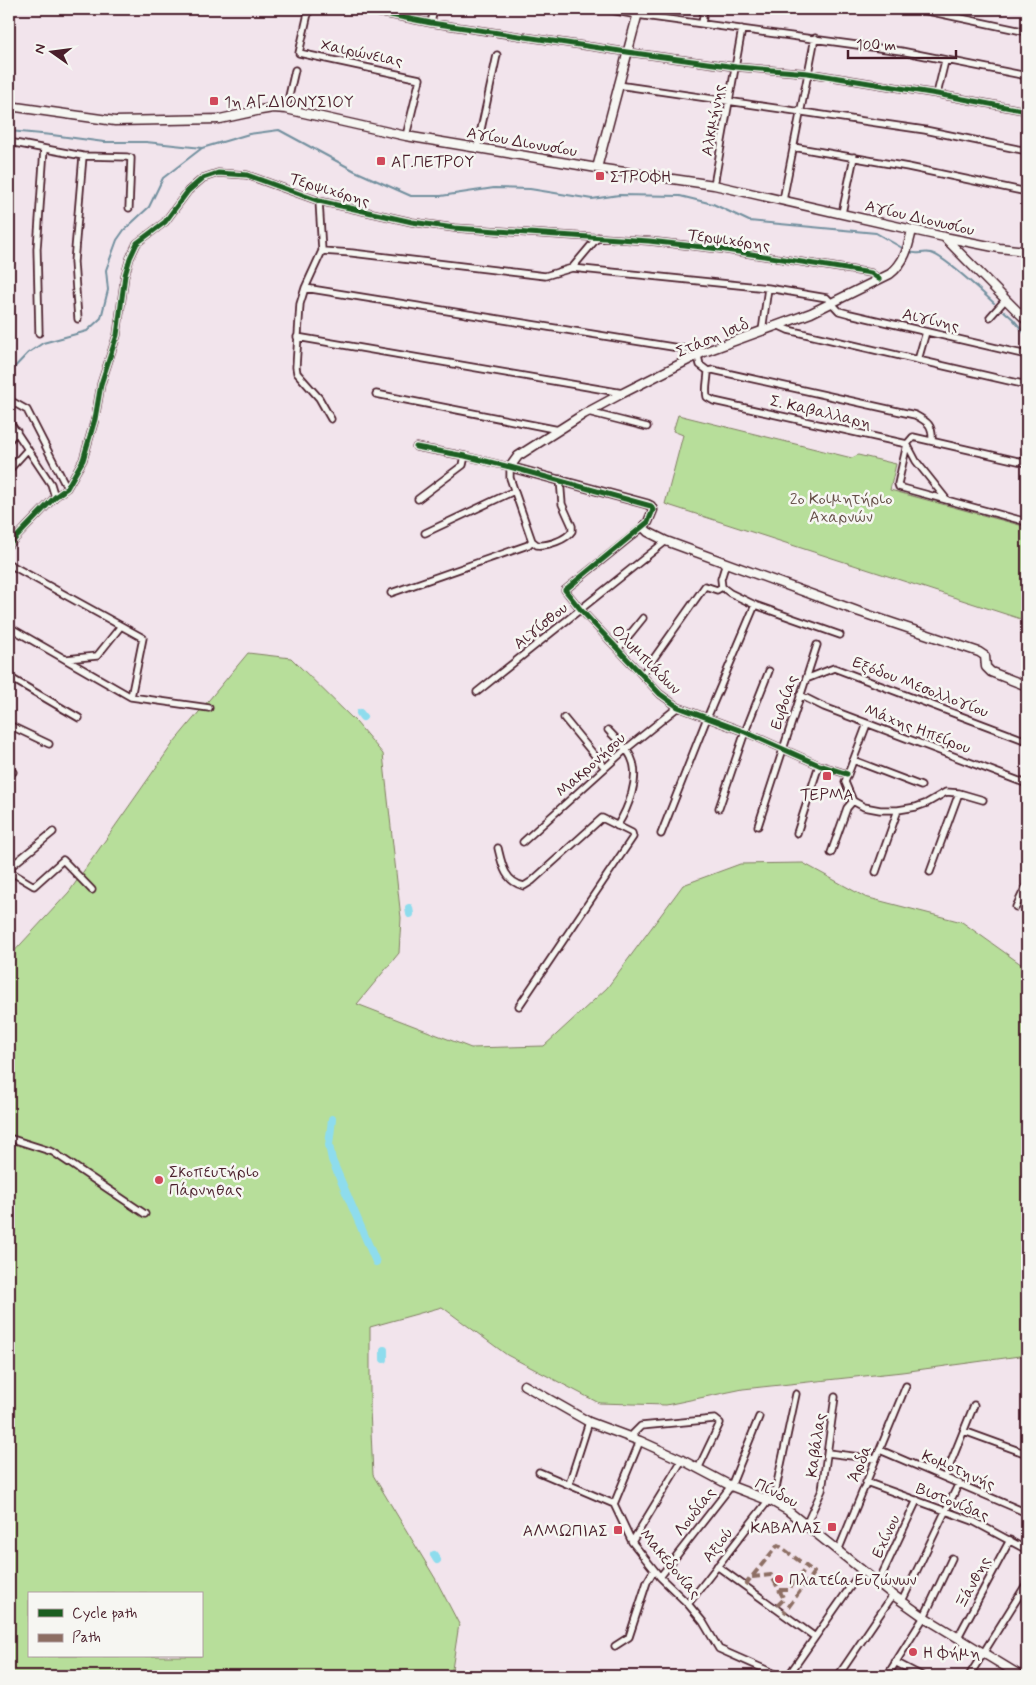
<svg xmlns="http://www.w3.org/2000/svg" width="1036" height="1685" font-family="Mynerve,sans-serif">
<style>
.green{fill:#b7de9a;stroke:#807e62;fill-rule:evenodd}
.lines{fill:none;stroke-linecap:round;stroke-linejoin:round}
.stream{stroke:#73909f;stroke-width:2}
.canal{stroke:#8edced;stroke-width:8}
.street-casing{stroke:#4a1f2b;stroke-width:9}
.secondary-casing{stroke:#4a1f2b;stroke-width:11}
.street{stroke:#f6f6f2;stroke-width:5.5}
.secondary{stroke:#f6f6f2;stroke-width:8}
.quiet{stroke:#8d6e63;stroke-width:4;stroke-dasharray:8 4;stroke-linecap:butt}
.cycleway-casing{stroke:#f6f6f2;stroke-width:8}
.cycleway{stroke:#1b5e20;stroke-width:5}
.poi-dot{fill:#d1495b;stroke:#f6f6f2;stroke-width:2}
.labels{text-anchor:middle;stroke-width:5;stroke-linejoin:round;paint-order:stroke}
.street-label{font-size:16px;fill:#4a1f2b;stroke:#f6f6f2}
.poi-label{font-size:16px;fill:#4a1f2b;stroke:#f6f6f2;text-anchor:start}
.park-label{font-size:16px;fill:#654f47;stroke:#f6f6f2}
</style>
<rect width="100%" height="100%" fill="#f2e4ec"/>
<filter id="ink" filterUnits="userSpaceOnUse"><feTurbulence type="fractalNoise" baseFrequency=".02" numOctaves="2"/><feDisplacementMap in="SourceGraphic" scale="10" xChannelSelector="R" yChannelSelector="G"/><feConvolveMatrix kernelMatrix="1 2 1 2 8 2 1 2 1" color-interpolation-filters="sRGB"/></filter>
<g filter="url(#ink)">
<path class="green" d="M678 415 852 458 858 455 896 464 890 490 1027 527V621L665 504 683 435 673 431Z
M248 653 291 658 356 722 383 754 401 918 399 953 357 1004 471 1048 544 1046 607 988 683 885 740 864 803 863 865 897 962 922 1025 967 1027 969V1355L902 1372 743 1389 666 1405 599 1403 507 1355 442 1307 370 1327V1409L373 1475 435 1578 459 1624 451 1676H9V957L69 892 174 742ZM29 1594H201V1656H29Z"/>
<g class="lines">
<path class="stream" d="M9 131 52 135 104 142H146L202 148 249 134 279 130 355 171 411 196H441L494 188 530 189 592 199 619 195 680 196 713 204 749 221 876 233 904 249
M908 251C916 256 922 251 931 253 944 256 982 292 994 303
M1004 311 1013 319 1027 336
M9 373 28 353 43 343 87 331 101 318 108 290 106 270 117 240 124 230 149 207 163 178 202 148"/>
<path class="canal" d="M360 713 363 717
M409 908 410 914
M332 1119 329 1145 332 1160 376 1262
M384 1350V1359
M434 1555 437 1560"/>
<g class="street-casing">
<path id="street" d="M309 9 299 53 420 79 406 136
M360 9 431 23 627 52 736 67 808 73 937 94 1027 111
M606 9 637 15 901 51 1027 76
M918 9 1027 32
M431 23 434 9
M702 24 704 9
M618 85 925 130 1027 151
M937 94 945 61
M286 109 295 70
M9 142 83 156 127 157 131 158 129 208
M793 147 908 167 1027 192
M477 148 497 55
M714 185 742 29
M783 200 815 38
M319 201 322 251
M842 213 854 157
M572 268 768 288 827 298 839 311 850 314 1027 355
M305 288 704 352
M990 317 1006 299
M78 319 74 262 83 156
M777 325 788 330 1027 385
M762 331 768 288
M39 333 37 249 44 149
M297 337 623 393
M698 356 700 365 708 371C708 380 705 389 707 397L714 401 907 444 916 461 947 500
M918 360 926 332
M708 371 713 370 915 415C928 422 933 425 932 441
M376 394 559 430
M9 402 11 401 27 410 67 488
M588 412 647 427
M331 419 319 398 297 373 296 367 300 304 305 288 322 251 352 253 545 276 572 268 598 237
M9 421 51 484 55 497
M9 440 17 431
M1027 463 913 437 907 444 898 484 899 487 1027 522
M9 470 28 449
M418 499 463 465 465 456
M643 527 565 590 581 610 660 694 678 707 745 732 819 765 847 774
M425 533 514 491
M532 541 537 545C548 546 566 540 572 531V526L562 504 560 479
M9 545 55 497 67 488 83 460 95 419 101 384 117 335 125 275 130 258 137 243 165 222 188 191 203 178 218 173 247 175 319 201 412 222 454 228 649 241 720 249 871 273 879 279
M726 563 721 579 722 587 730 593 755 605 840 635
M9 564 143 638 131 697
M391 593 528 545 532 541 510 478V467L465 456 416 447
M9 627 131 697 209 708
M618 649 643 618
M66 659 97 656 121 626
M642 675 705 586 717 590 722 587
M9 677 79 718
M806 679 834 668 1027 741
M477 692 666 541
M800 695 824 707 1027 784
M564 718 605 768
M867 724 845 782 853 801 864 807 880 810H898L916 807 927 803 946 792 959 793 983 800
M9 725 49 744
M608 730C616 739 626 747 631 757 641 777 628 809 617 826
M853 760 921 786
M9 769 13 772
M719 808 745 732 769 671
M758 826 817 645
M797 833 819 765
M661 834 707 718 755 605
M523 842 626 749 678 707
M498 848C502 865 505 882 524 886L532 881 602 818 632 833 633 837 519 1006
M831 853 847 808 853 801
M9 868 53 832
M9 871 34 886 63 860 92 890
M876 872 898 810
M930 872 959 793
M1016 907 1027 884
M9 1138 53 1152 145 1214
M964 1431 1027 1454
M629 1438 641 1426 715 1419 720 1423 698 1469
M880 1450 1027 1513
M828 1453 876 1459
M539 1472 614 1504 632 1542 660 1577 688 1604 703 1622 719 1649 780 1676
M945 1477 974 1405
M866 1482 973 1521 1027 1550
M569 1484 589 1422
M773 1502 796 1394
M614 1504 640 1441
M806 1525 822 1490 835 1397
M632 1542 682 1460
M838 1551 906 1386
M717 1566 815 1637
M660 1577 731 1486 759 1417
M878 1583 917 1500
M902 1601 959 1483
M688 1604 768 1501
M958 1637 1010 1540
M615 1646 629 1637 647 1582 654 1570
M895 1662 922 1676
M788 1676 862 1570
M838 1676 893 1595
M887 1676 924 1617 952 1558
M969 1676 1027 1583"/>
</g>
<g class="secondary-casing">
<path id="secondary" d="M9 106 115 121 220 119 261 110 273 108 286 109 406 136 597 168 714 185 944 237 999 248 1027 251
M597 168 639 9
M912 230C908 248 905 262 890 274L811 313 704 352 623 393 584 414 518 456 510 467 647 504 651 506 653 510 648 522 643 527 648 532 666 541 857 611 979 652 985 656 986 667 991 672 1027 686
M944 237 1027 321
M524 1385 589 1422 640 1441 682 1460 731 1486 773 1502 787 1510 893 1595 924 1617 1021 1676"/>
</g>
<use href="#street" class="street"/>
<use href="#secondary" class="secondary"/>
<path class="quiet" d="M752 1577 771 1575 784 1599 776 1607
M745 1585 778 1545 814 1572 784 1613
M780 1590H788L807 1567"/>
<g class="cycleway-casing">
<path id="cycleway" d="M360 9 431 23 627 52 736 67 808 73 937 94 1027 111
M416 447 465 456 510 467 651 506 653 510 648 522 565 590 581 610 660 694 678 707 745 732 819 765 847 774
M9 545 55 497 67 488 83 460 95 419 101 384 117 335 125 275 130 258 137 243 165 222 188 191 203 178 218 173 247 175 319 201 412 222 454 228 649 241 720 249 871 273 879 279"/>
</g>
<use href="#cycleway" class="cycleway"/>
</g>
</g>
<g class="poi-dot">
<rect x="209" y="96" width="10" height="10" rx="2.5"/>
<rect x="376" y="156" width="10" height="10" rx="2.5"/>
<rect x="595" y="171" width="10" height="10" rx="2.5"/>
<rect x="822" y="771" width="10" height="10" rx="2.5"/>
<circle cx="159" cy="1180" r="5"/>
<rect x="827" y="1522" width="10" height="10" rx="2.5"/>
<rect x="613" y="1525" width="10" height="10" rx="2.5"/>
<circle cx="779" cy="1579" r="5"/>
<circle cx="913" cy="1652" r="5"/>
</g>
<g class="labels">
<g class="street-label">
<text transform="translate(362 52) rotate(12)" y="6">Χαιρώνειας</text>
<text transform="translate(712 120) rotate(-80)" y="6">Αλκμήνης</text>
<text transform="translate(522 141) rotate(10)" y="6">Αγίου Διονυσίου</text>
<text transform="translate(330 189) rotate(17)" y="6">Τερψιχόρης</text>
<text transform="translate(920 217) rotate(13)" y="6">Αγίου Διονυσίου</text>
<text transform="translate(729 239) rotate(8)" y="6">Τερψιχόρης</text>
<text transform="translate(931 319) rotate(13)" y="6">Αιγίνης</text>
<text transform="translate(712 337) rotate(-23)" y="6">Στάση Ισιδ</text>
<text transform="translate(821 411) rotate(13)" y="6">Σ. Καβαλλαρη</text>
<text transform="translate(540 625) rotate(-39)" y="6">Αιγίσθου</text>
<text transform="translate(647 659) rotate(45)" y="6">Ολυμπιάδων</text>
<text transform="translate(921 686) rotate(21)" y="6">Εξόδου Μεσολλογίου</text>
<text transform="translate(783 702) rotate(-72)" y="6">Ευβοίας</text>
<text transform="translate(918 728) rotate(21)" y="6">Μάχης Ηπείρου</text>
<text transform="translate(590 764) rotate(-42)" y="6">Μακρονήσου</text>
<text transform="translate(815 1445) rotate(-82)" y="6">Καβάλας</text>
<text transform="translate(859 1463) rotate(-68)" y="6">Άρδα</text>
<text transform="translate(959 1469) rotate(23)" y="6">Κομοτηνής</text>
<text transform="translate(777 1492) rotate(27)" y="6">Πίνδου</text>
<text transform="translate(953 1501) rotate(22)" y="6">Βιστονίδας</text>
<text transform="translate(694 1511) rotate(-52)" y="6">Λουδίας</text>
<text transform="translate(885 1536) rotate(-65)" y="6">Εχίνου</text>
<text transform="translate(717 1544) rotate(-52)" y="6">Αξιού</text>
<text transform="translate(671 1563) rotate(50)" y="6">Μακεδονίας</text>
<text transform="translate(972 1582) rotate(-62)" y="6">Ξάνθης</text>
</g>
<g class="poi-label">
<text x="224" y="107">1η ΑΓ.ΔΙΟΝΥΣΙΟΥ</text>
<text x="391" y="167">ΑΓ.ΠΕΤΡΟΥ</text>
<text x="610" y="182">ΣΤΡΟΦΗ</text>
<text x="827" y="800" text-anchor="middle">ΤΕΡΜΑ</text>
<text x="169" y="1177">Σκοπευτήριο<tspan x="169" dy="18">Πάρνηθας</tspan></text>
<text x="822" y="1533" text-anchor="end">ΚΑΒΑΛΑΣ</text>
<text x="608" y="1536" text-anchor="end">ΑΛΜΩΠΙΑΣ</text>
<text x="789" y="1585">Πλατεία Ευζώνων</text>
<text x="923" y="1658">Η Φήμη</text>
</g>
<g class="park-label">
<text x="841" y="504">2ο Κοιμητήριο<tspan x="841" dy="18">Αχαρνών</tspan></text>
</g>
</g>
<rect width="1036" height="1685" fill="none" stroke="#f6f6f2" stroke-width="30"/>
<rect x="15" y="15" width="1006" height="1655" fill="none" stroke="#4a1f2b" stroke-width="2" filter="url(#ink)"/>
<rect x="28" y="1592" width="175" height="65" fill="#f6f6f2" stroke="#b1a0a2"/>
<rect x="38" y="1609" width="25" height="8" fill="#1b5e20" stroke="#b1a0a2"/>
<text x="72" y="1618" font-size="15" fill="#4a1f2b">Cycle path</text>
<rect x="38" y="1634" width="25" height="8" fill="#8d6e63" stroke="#b1a0a2"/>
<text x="72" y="1642" font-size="15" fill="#4a1f2b">Path</text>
<g transform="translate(52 52) rotate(284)" stroke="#f6f6f2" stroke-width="4" paint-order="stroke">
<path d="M0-4L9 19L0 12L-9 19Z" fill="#4a1f2b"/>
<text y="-8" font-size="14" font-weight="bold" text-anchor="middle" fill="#4a1f2b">N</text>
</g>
<path d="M848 50v8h108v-8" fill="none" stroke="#4a1f2b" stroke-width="2.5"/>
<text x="856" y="50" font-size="15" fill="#4a1f2b" stroke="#f6f6f2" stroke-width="4" paint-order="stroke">100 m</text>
</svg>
